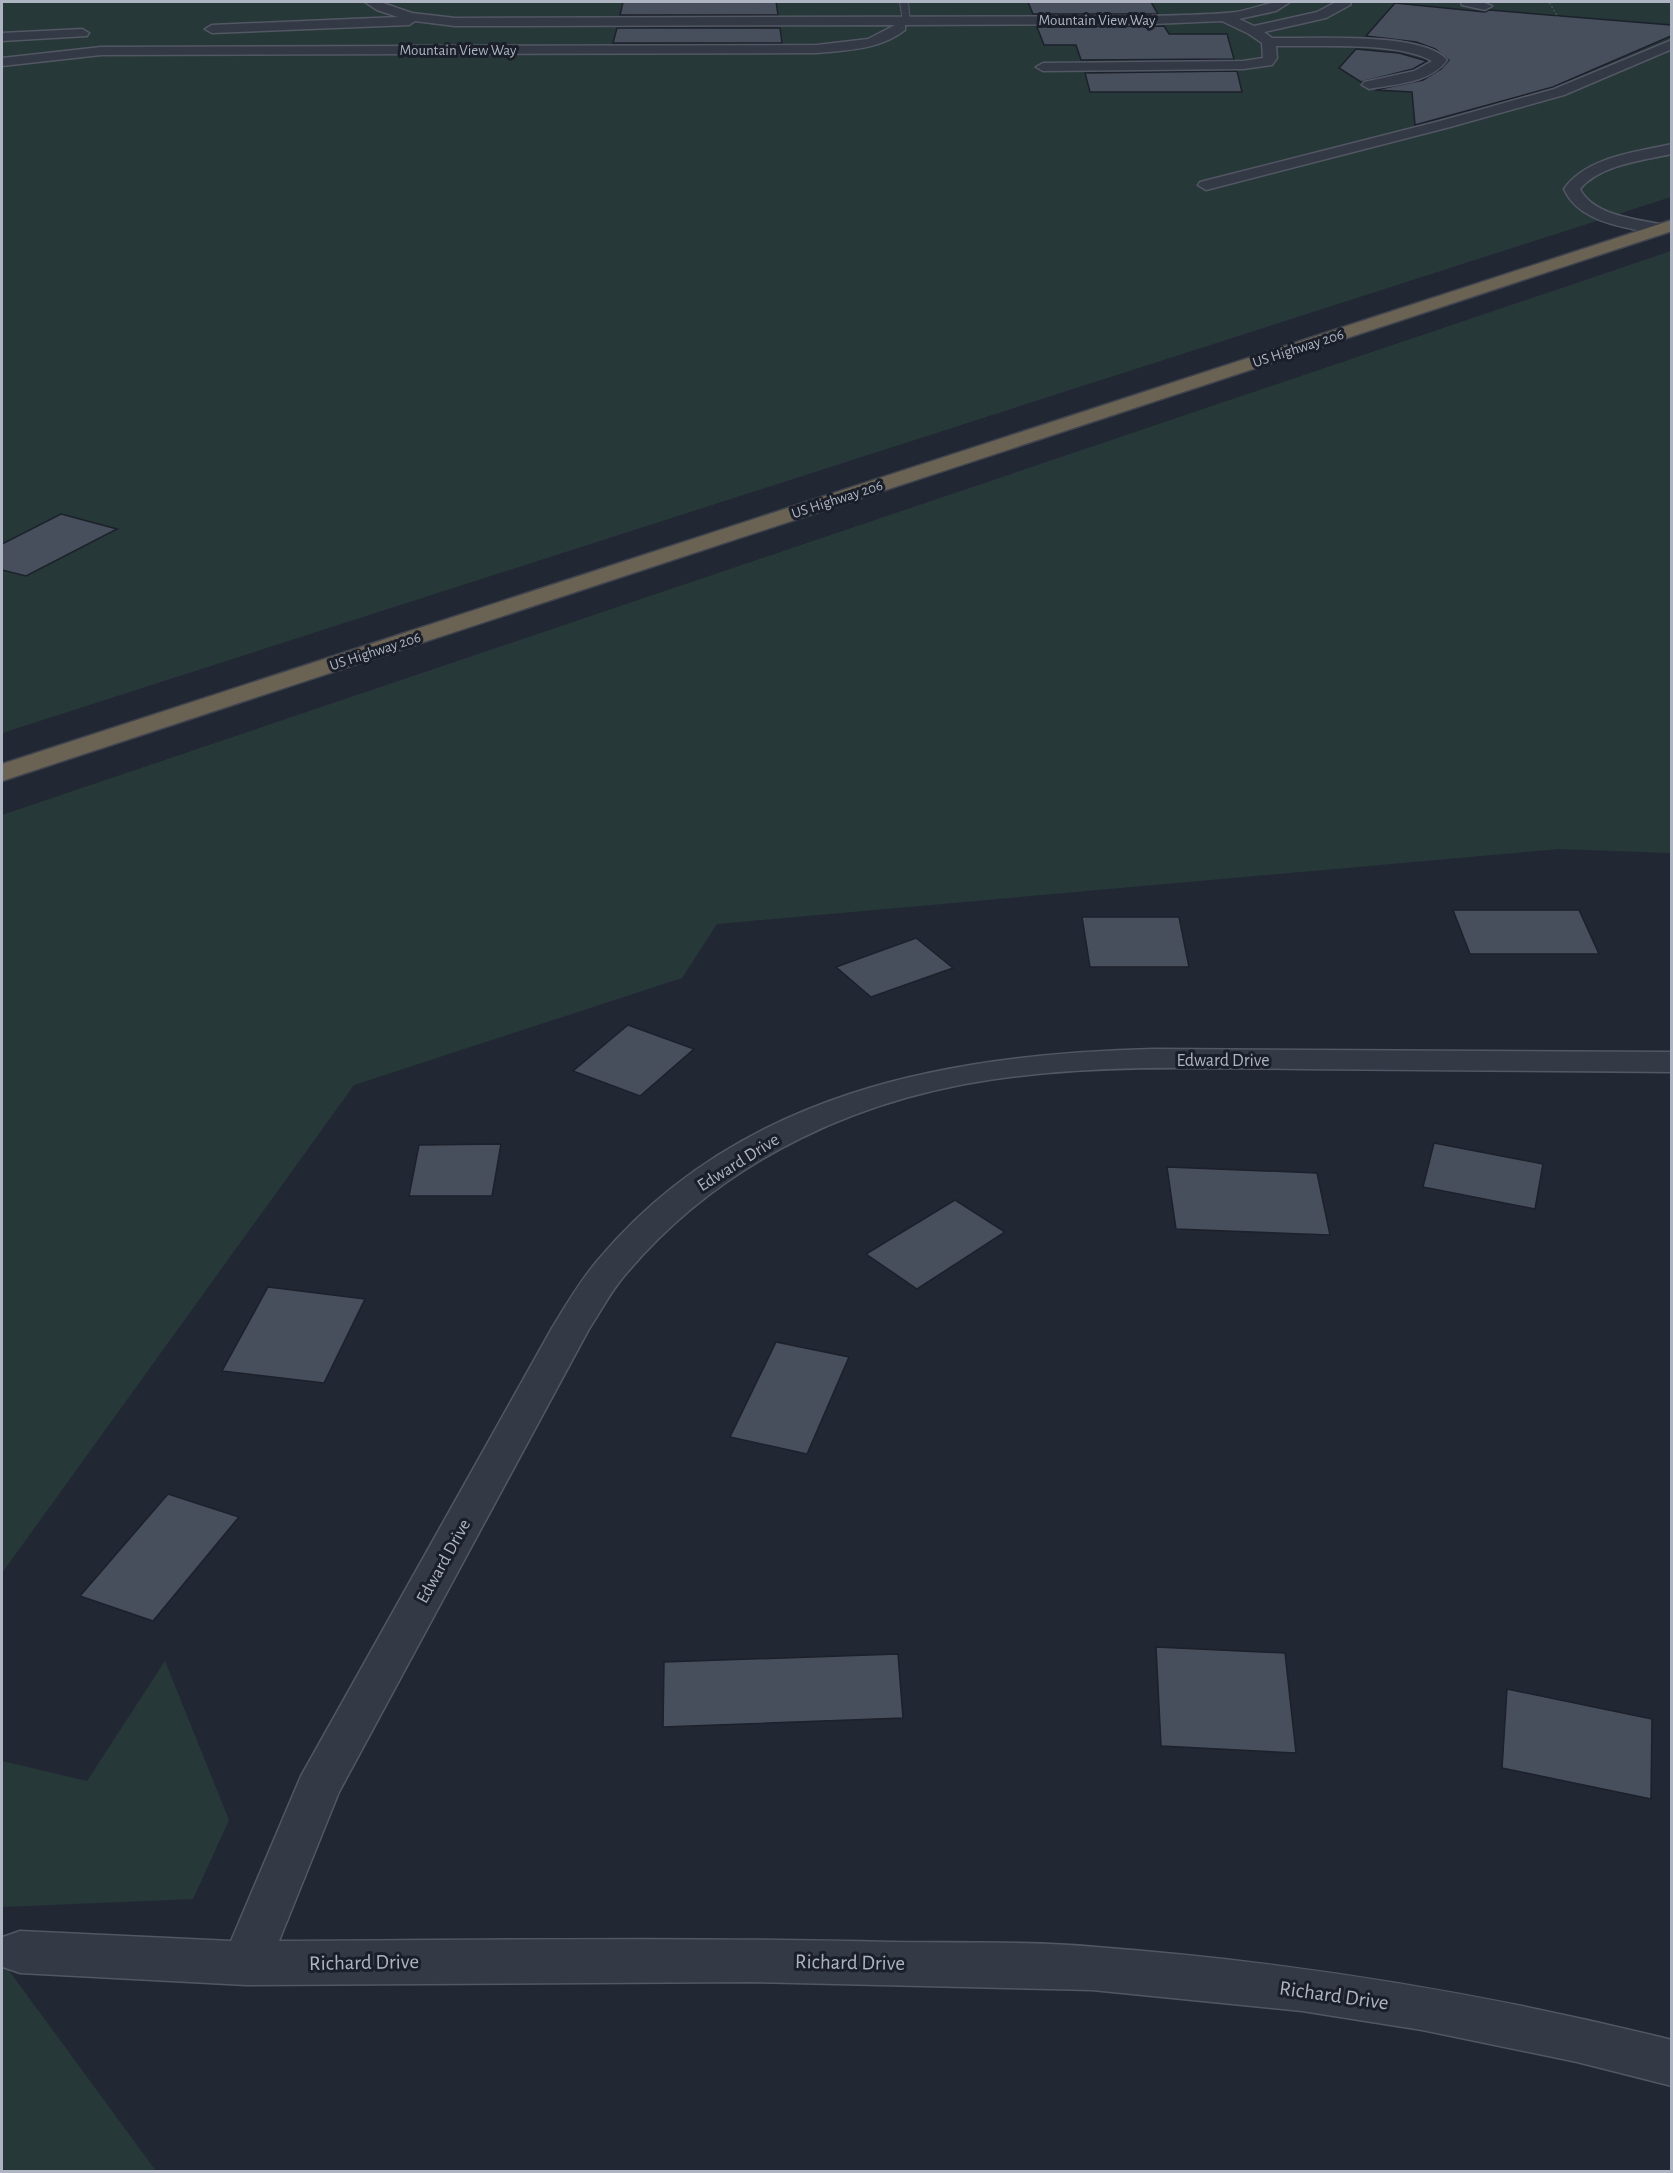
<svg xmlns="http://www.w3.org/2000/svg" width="1673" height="2173" font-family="'Alegreya Sans',sans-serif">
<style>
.green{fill:#273839}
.building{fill:#474f5d;stroke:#1c212b;stroke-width:1.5}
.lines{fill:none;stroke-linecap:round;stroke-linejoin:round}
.lane-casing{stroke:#525763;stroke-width:2}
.street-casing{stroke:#525763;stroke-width:3}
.highway-casing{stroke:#3f444f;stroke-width:3}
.path{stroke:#445356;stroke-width:1.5;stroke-dasharray:2 2;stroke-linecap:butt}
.lane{fill:#343a45;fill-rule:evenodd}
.street{fill:#343a45;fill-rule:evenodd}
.highway{fill:#6a6252;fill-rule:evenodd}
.labels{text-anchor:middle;stroke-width:6;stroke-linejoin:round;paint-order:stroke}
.far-street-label{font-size:15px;fill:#aeb4c2;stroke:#1a1f29}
.street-label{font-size:18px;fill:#aeb4c2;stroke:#1a1f29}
.near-street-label{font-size:21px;fill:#aeb4c2;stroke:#1a1f29}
</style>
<rect width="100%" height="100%" fill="#212834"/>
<path class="green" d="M2 2H1671V197L2 733Z
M1671 251V853L1559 849 717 924 682 978 354 1085 2 1573V815Z
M165 1661 229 1820 193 1899 2 1907V1761L87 1781Z
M2 1961 156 2171H2Z"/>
<path class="building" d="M623 2H776L778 15H620Z
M1028 2H1151L1158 14H1033Z
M1395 3 1485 12 1489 10 1671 25V36L1553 87 1415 125 1412 92 1375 90 1423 80 1441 69 1449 60 1435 49 1416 42 1366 36Z
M1164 26 1169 34H1227L1234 59 1081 60 1076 45H1044L1037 27Z
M617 28H780L782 43H613Z
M1356 49 1399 53 1427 61 1413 69 1361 82 1339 68Z
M1237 71 1242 92H1090L1085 73Z
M61 514 117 529 26 576 2 570V544Z
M1453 910H1579L1599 954H1470Z
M1082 917H1179L1189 967H1090Z
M916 938 953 968 871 997 836 967Z
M628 1025 694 1049 640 1096 573 1071Z
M1434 1143 1543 1164 1535 1209 1423 1187Z
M501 1144 492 1196H409L419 1145Z
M1167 1167 1317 1173 1330 1235 1176 1229Z
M955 1200 1005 1232 917 1289 866 1254Z
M268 1287 365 1299 324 1383 222 1371Z
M776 1342 849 1357 807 1454 730 1437Z
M168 1494 239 1517 153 1621 80 1596Z
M1156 1647 1285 1653 1296 1753 1161 1746Z
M898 1654 903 1718 663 1727 664 1662Z
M1507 1689 1652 1719 1651 1799 1502 1768Z"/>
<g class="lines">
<g class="lane-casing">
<path id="lane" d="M900 2H908L910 23 903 21Z"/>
</g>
<g class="street-casing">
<path id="street" d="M365 2H380L412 13 455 18 1152 16C1180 15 1209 15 1236 12 1255 9 1272 0 1290 2L1276 11 1239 19 1254 26 1317 12 1336 2H1351L1350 5 1326 18 1264 32 1272 38C1310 39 1423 31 1447 60 1431 83 1395 84 1369 89L1362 85 1364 82 1414 71 1432 61C1399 41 1317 47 1276 46L1277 58 1272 65 1243 69 1043 71 1036 67 1043 63 1243 61 1263 58 1262 43 1249 34 1222 21 1152 24 905 25V30C879 50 848 50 817 53L101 55 2 66V58L101 47 817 45 868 39 895 25 455 26 415 21 409 25 212 33 205 29 212 25 398 17 377 10Z
M1461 2H1482L1492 6 1485 10 1462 5Z
M82 29 89 33 87 36 2 41V33Z
M1672 40V49L1564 95 1450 127 1206 190 1198 185 1200 182 1440 121 1554 89Z
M1672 144V154C1643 160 1600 165 1580 189 1593 216 1638 219 1663 225L1666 229 1663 233 1657 234C1625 227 1579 223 1564 189 1586 157 1636 152 1672 144Z
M1154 1049 1672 1052V1072C1548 1071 1425 1070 1301 1069 1207 1068 1112 1065 1019 1076 867 1093 724 1157 625 1275 611 1291 601 1311 589 1329L339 1792 279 1941C483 1940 687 1937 892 1942 959 1943 1028 1941 1096 1947 1292 1962 1480 1992 1672 2040V2086L1577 2062 1422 2030 1302 2011 1092 1990 751 1982 246 1985 20 1973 3 1967V1937L20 1931 231 1941 301 1776 552 1328C566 1305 580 1281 598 1260 738 1093 946 1054 1154 1049Z"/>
</g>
<g class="highway-casing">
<path id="highway" d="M1672 220V231L2 781V764Z"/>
</g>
<path class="path" d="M1545 22 1556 23 1558 17 1549 2"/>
<use href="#lane" class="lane"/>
<use href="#street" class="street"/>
<use href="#highway" class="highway"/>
</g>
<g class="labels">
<g class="far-street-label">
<text x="1097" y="25">Mountain View Way</text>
<text x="458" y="55">Mountain View Way</text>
<text transform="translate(1298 348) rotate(-18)" y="5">US Highway 206</text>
<text transform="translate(837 499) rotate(-18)" y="5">US Highway 206</text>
<text transform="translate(375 651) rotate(-18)" y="5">US Highway 206</text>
</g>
<g class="street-label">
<text x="1223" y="1066">Edward Drive</text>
<text transform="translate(738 1162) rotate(-32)" y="6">Edward Drive</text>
<text transform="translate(443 1561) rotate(-61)" y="6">Edward Drive</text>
</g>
<g class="near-street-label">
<text transform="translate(364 1962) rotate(-1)" y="7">Richard Drive</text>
<text transform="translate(850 1962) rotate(1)" y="7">Richard Drive</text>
<text transform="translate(1334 1995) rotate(8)" y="7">Richard Drive</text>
</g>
</g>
<rect width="1673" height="2173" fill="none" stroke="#aeb4c2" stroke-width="6"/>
</svg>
